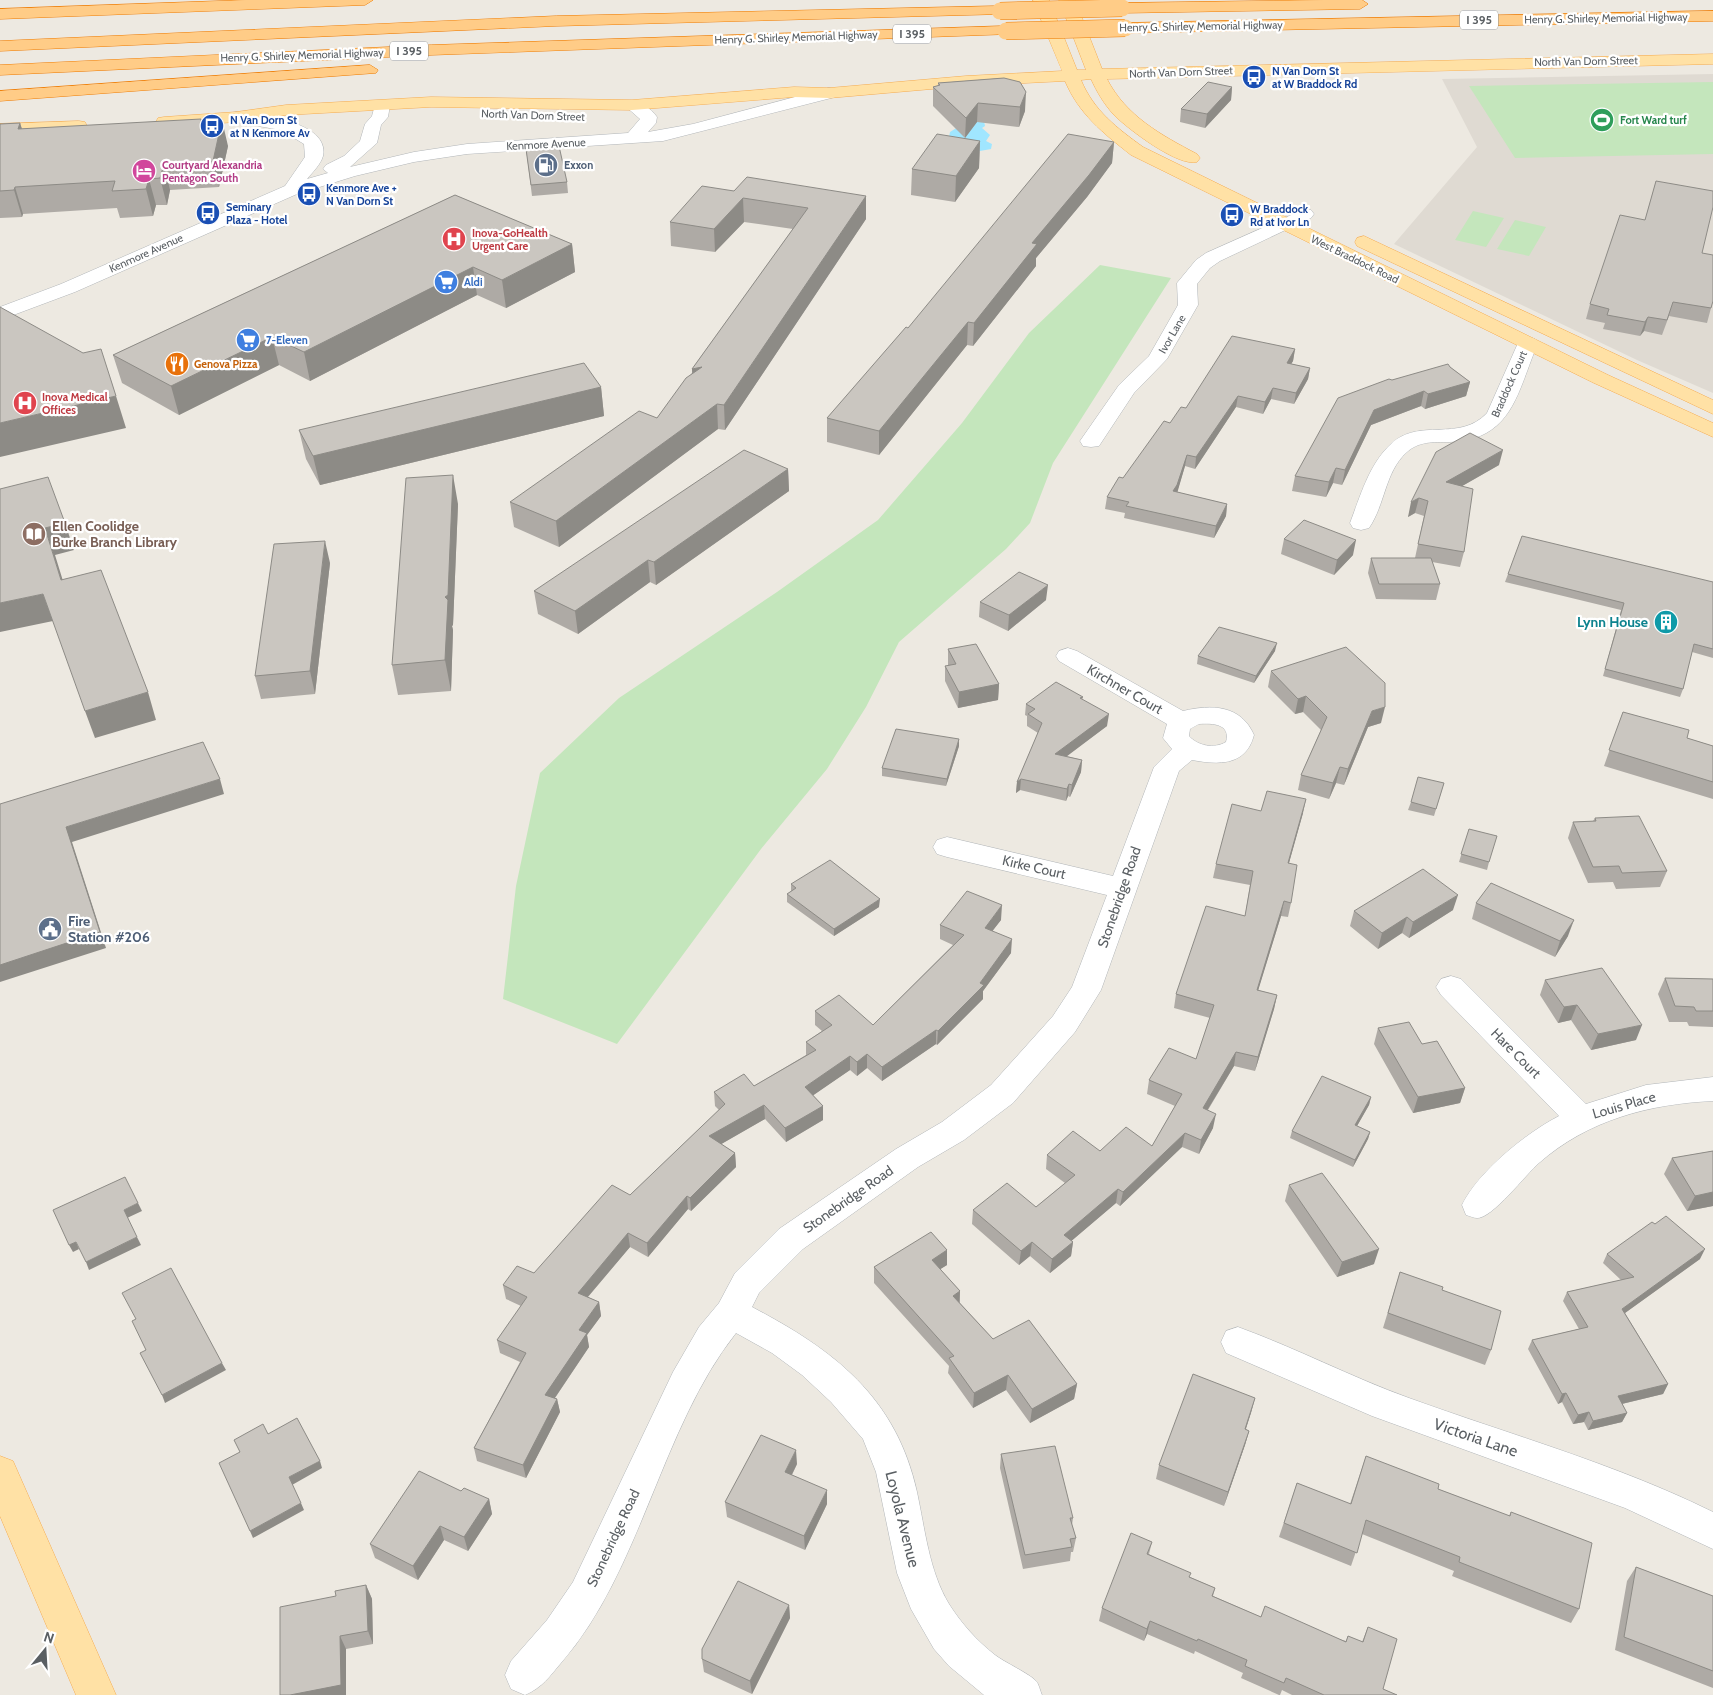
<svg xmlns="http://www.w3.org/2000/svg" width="1713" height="1695" font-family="Cabin,sans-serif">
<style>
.education{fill:#dfdad2}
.green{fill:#c4e6bc}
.water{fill:#a0e6ff}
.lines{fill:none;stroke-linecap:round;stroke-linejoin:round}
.minor-casing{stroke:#b2b6b9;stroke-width:1}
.major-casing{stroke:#f5ac52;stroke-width:1}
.highway-casing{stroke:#ef7b00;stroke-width:1}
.minor{fill:#fff;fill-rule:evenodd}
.major{fill:#ffe1a5;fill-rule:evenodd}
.highway{fill:#ffcc87;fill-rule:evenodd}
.highway-bridge-casing{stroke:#ef7b00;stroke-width:18;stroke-linecap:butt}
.highway-bridge{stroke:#ffcc87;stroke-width:17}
.wall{fill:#aeaaa5}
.shaded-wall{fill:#8d8b86}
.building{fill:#cac6c0;stroke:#8d8b86}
.labels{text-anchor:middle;stroke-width:4.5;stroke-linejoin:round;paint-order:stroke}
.far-street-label{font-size:11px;fill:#5a5f63;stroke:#fff}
.far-transit-label{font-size:11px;font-weight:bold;fill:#164399;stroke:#fff;text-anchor:start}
.far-leisure-label{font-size:11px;font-weight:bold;fill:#27864d;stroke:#fff;text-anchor:start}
.far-hotel-label{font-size:11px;font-weight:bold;fill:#b23c85;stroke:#fff;text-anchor:start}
.far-service-label{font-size:11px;font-weight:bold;fill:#4e5e75;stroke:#fff;text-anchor:start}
.far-health-label{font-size:11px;font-weight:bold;fill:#be3a42;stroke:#fff;text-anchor:start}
.far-shop-label{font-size:11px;font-weight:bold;fill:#366cbe;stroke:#fff;text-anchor:start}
.far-food-label{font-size:11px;font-weight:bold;fill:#c56008;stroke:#fff;text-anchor:start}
.shield{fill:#fff;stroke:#8c8f92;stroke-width:1}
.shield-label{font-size:12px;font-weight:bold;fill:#5a5f63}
.education-label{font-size:14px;font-weight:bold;fill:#785e54;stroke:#fff;text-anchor:start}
.culture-label{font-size:14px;font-weight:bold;fill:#0d838f;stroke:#fff;text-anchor:end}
.street-label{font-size:14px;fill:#5a5f63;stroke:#fff}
.service-label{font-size:14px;font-weight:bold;fill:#4e5e75;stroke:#fff;text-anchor:start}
.near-street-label{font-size:16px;fill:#5a5f63;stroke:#fff}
</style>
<rect width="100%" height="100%" fill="#ede9e1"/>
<path class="education" d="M1713 74V393L1637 360 1394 244 1477 147 1442 79Z"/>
<path class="green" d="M1713 82V154L1515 158 1469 86Z
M1473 211 1504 218 1486 247 1455 240Z
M1515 220 1546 227 1529 256 1497 249Z
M1100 265 1171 278 1053 463 1030 523 1006 549 899 642 866 707 827 769 761 849 617 1044 503 999 516 886 540 773 619 698 777 592 878 520 962 423 1029 333Z"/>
<path class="water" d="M984 121 985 126 982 128 990 135 986 141 992 144 991 149 980 151 949 137 950 132 958 127 956 124Z"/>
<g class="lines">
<g class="minor-casing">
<path id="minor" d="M829 88 835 89 837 93 835 97 663 141 467 154 414 162 355 176 297 194 75 292 0 320V307L61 284 285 186 305 157 304 144 281 130 230 121 228 117 230 113 236 112C258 115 330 121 323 156 321 164 312 173 307 179L328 173 323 169 326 165 344 156 360 141 365 124 372 116 376 101H388L390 105 388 117 381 125 377 143 350 167 414 152 467 144 628 133 640 119 624 105 626 101C637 99 651 108 657 117L656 123 648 132 693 124Z
M1305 209 1311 210 1314 214 1311 218 1220 261 1210 268 1197 284 1198 305 1167 359 1134 393 1099 446 1091 447 1083 446 1080 441 1119 385 1149 356 1178 305 1177 283 1196 260 1206 253Z
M1528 337 1535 339 1538 343C1517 392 1513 440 1449 442 1434 442 1418 441 1406 453 1385 472 1385 505 1369 528L1361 530 1353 528 1350 523C1360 497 1369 464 1391 444 1419 417 1459 443 1487 413L1518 343 1521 339Z
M1068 648 1077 651 1183 711C1212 704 1241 705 1254 735 1246 766 1219 765 1192 760L1179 771 1101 990 1075 1032 1013 1103 964 1140 918 1167 803 1249 759 1293 752 1307C834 1350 896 1397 917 1492 925 1529 929 1571 949 1604 961 1623 977 1641 995 1655 1004 1662 1030 1674 1036 1681 1039 1684 1040 1691 1042 1695H984L949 1666 934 1649 911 1609 897 1573 876 1472 863 1439 831 1402 802 1375 772 1353 736 1333C660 1429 642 1570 561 1663 549 1677 543 1687 525 1695L511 1689 505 1675 511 1661 547 1620 573 1582 673 1372 699 1327 719 1303 735 1273 779 1229 896 1149 942 1122 991 1085 1053 1016 1072 987 1107 895 947 857 937 854 933 847 937 840 947 837 1113 876 1154 767 1172 749 1163 738 1167 724 1059 661 1056 656 1059 651ZM1199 724C1213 723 1231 724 1226 742 1214 749 1198 746 1189 736L1190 729Z
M1451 976 1461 979 1586 1104 1646 1085 1713 1077V1101C1649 1104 1588 1120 1539 1163 1526 1174 1492 1219 1477 1218 1474 1218 1470 1216 1466 1215L1462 1205C1478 1172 1526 1133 1559 1116L1441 995 1436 987 1441 979Z
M1238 1327C1296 1348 1351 1377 1409 1398 1511 1435 1616 1464 1713 1512V1549L1625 1508 1372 1416 1226 1353 1221 1342 1226 1331Z"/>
</g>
<g class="major-casing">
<path id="major" d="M1033 0H1049L1077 70H1086L1059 0H1075L1102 69 1713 54V64L1107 79C1126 116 1161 135 1197 154L1200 158 1197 162C1178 167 1128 129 1114 115 1104 104 1097 92 1091 79L1081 80C1094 111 1117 128 1143 147L1608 375 1713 423V437L1594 383 1131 155C1103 133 1079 114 1065 81L966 86 829 98 794 97 632 110 431 107 286 115 236 122 164 127 158 126 156 122 158 118 164 117 236 112 286 105 431 97 632 100 794 87 829 88 966 76 1062 71Z
M79 121 85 122 87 126 85 130 0 134V124Z
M1364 236 1713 400V414L1357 246 1355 242 1357 238Z
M0 1456 13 1461 116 1695H76L0 1516Z"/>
</g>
<g class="highway-casing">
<path id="highway" d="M246 0H373L365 5 0 19V9Z
M1326 0H1362L1368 4 1360 9 1122 13 1114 8 1122 3Z
M1000 6 1005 8 1008 11 1005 14 556 26 0 51V41L556 16Z
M1713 11V21L1125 33 1117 28 1125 23Z
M1006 26 1014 31 1012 34 431 55 0 75V65L431 45Z
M370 65 378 70 376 73 0 101V91Z"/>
</g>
<use href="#minor" class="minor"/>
<use href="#major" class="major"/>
<use href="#highway" class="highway"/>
<g class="highway-bridge-casing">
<path id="highway-bridge" d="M1000 11 1122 8
M1006 31 1125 28"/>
</g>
<use href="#highway-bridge" class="highway-bridge"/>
</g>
<path class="wall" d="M1004 78 1025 111 1019 127 977 122 965 138 933 106V87L938 86V83Z
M1232 87 1231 100 1205 128 1180 122 1181 109Z
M201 121 228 146 219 187 170 190 167 205H156L153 216 120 218 117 208 23 214 22 217 0 218V124L20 123 22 129Z
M980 141 979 168 955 202 911 195 912 169Z
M1114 142 1112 163 1087 197 1036 258V266L973 346 967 345 879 455 827 442V418L908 328Z
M526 149 567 182 568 193 532 196Z
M1656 181 1702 253 1711 308 1707 323 1669 316 1662 335 1644 331 1640 336 1603 329 1605 323 1586 319 1590 304 1645 220Z
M734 191 866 196V219L725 430 718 429 559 547 514 527 510 502 657 418 692 373V369L793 229 744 222 715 252 671 246 670 222Z
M455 195 572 244 575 272 506 308 477 295 310 381 279 365 179 415 122 383 113 355Z
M1295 349 1293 361 1291 364 1310 368 1308 379 1294 404 1271 399 1263 414 1236 407 1195 469 1185 466 1177 492 1227 504 1226 516 1214 538 1124 518 1125 513 1105 509 1107 497 1170 423 1186 408Z
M1450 367 1470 382 1466 396 1425 409 1421 406 1371 425 1342 485 1333 483 1326 497 1292 491 1295 476 1392 380Z
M601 387 604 416 320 485 306 459 299 430Z
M1436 452 1499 465 1462 486 1464 552 1460 567 1432 562 1440 584 1436 600 1376 599 1368 573 1371 558H1415L1424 516 1415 513 1408 517Z
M788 469 789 491 656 585 650 582 578 634 538 614 534 591Z
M458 504 453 625 452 626 453 630 451 691 398 695 392 665Z
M1284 539 1353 555 1334 575 1281 554Z
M330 563 315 694 261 699 255 676Z
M1508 574 1713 582V658L1692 652 1683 689 1680 697 1603 676 1621 610 1505 582Z
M1046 600 1008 631 979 617 980 602Z
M948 649 999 684 998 700 958 708 945 681V666H948Z
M1275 651 1254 683 1197 664 1198 656Z
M1271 671 1381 723 1368 727 1344 785 1336 783 1329 799 1298 790 1301 775 1321 730 1303 712 1295 714 1268 687Z
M1083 697 1082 700 1107 726 1066 756 1082 760 1081 772 1070 797 1068 796 1066 801 1020 790 1016 793 1017 782 1038 733 1027 726V716L1025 715 1026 704Z
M1623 712 1687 738 1713 746V799L1604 766Z
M959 746 946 786 882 776V768Z
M1444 783 1434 816 1408 810 1411 802Z
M1261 811 1303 813 1289 863 1291 903 1288 917 1281 916 1258 990 1277 995 1274 1009 1255 1071 1234 1066 1208 1110 1213 1128 1199 1154 1182 1147 1120 1206 1116 1203 1071 1241 1073 1242 1071 1256 1050 1273 1030 1256 1019 1265 972 1224 973 1210 1036 1207 1065 1183 1046 1169 1047 1155 1152 1146 1175 1106 1147 1094 1149 1080 1196 1059 1210 1018 1174 1008 1176 994 1245 916 1250 885 1213 878 1216 864Z
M1595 818 1667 871 1660 887 1616 889 1613 882 1588 883 1568 838 1573 822 1593 821Z
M1469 829 1489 862 1487 870 1459 862Z
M791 884 879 907 834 936 787 902V894L791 891Z
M1476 903 1568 936 1555 957 1472 919Z
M1453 910 1409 938 1402 933 1378 949 1350 926 1354 911Z
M1001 920 992 931 1011 953 983 991V999L937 1045 936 1044 882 1081 867 1068 857 1076 850 1070 813 1095 823 1106V1120L786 1142 765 1119 721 1144 735 1153 736 1167 691 1211 688 1209 648 1257 630 1247 588 1297 599 1302 601 1316 587 1335 589 1347 555 1398 557 1399 560 1412 526 1478 477 1461 474 1448 520 1362 500 1353 497 1340 521 1306 506 1299 503 1285 534 1273 630 1195 719 1110 715 1106 714 1092 754 1086 806 1055V1042L822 1031 815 1025V1011L873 1025 953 945 940 939V925Z
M1665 978 1713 979V1027L1689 1026 1687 1022H1669L1658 994Z
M1545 980 1636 1040 1591 1050 1571 1020 1558 1023 1540 995Z
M1378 1028 1422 1044 1465 1088 1460 1103 1413 1113 1374 1044Z
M1371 1097 1369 1105 1357 1126 1370 1132 1368 1139 1353 1167 1290 1138 1292 1131Z
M1713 1151V1206L1687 1211 1664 1174 1672 1158Z
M1289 1185 1374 1264 1337 1277 1285 1201Z
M947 1250V1265L940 1269 960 1291V1303L993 1339 1077 1384 1074 1399 1030 1423 1006 1390 973 1408 948 1373 949 1366 874 1283V1267Z
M1607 1254 1700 1259 1625 1313 1668 1384 1663 1394 1622 1404 1627 1413 1622 1422 1588 1430 1584 1422 1573 1424 1562 1402 1558 1404 1528 1349 1532 1340 1579 1329 1563 1301 1567 1292 1621 1280 1603 1263Z
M1400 1272 1442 1290 1491 1350 1485 1365 1383 1328Z
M1255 1398 1246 1429 1249 1431 1245 1445 1224 1506 1156 1479 1159 1465Z
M1001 1454 1073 1518 1072 1525 1076 1538 1073 1552H1071L1070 1561 1023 1569 1000 1468Z
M1366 1456 1438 1489 1509 1516 1511 1512 1579 1609 1571 1623 1452 1576 1454 1571 1362 1534 1351 1566 1279 1537 1297 1483 1350 1504Z
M797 1464 792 1475 827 1504 805 1550 727 1517 725 1502Z
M461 1491 489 1499 492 1514 468 1551 444 1540 418 1580 375 1558 370 1544Z
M1152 1542 1149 1554 1190 1577 1215 1588 1213 1596 1261 1617 1346 1641 1348 1636 1362 1642 1368 1627 1383 1689 1397 1695H1292L1282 1690 1280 1695H1279L1241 1678 1243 1673 1195 1651 1194 1654 1147 1634 1144 1641 1099 1621 1102 1608Z
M1636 1567 1713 1596V1688L1615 1650 1627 1581Z
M366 1585 372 1599 373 1644 346 1649V1695L336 1596Z
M789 1605 790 1618 752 1694 704 1672 702 1659Z"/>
<path class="shaded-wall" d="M1232 87 1231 100 1205 128 1207 114Z
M1026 92 1025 111 1019 127 1020 107Z
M978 103 977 122 965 138 966 118Z
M222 120 228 146 219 187 213 161Z
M20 123 28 148 18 129Z
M980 141 979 168 955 202 956 176Z
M1114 142 1112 163 1087 197 1036 258V266L973 346 974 323 1032 243Z
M164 164 170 190 167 205 160 178Z
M149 179 156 205 153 216 146 189Z
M15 187 23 214 22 217 14 190Z
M866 196V219L725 430 724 405Z
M743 198 744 222 715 252 714 229Z
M572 244 575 272 506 308 502 280Z
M473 267 477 295 310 381 304 352Z
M1648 317 1644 331 1640 336 1645 322Z
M968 322 967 345 879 455V431Z
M272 337 279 365 179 415 171 386Z
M1295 349 1293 361 1285 374 1287 363Z
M702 367 694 394 692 369Z
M1310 368 1308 379 1294 404 1296 393Z
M1470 382 1466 396 1425 409 1428 394Z
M601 387 604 416 320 485 313 456Z
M1273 388 1271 399 1263 414 1265 402Z
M1424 391 1421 406 1371 425 1342 485 1345 470 1374 410Z
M116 396 126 428 0 457V423Z
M1238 396 1236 407 1195 469 1196 457Z
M717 404 718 429 559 547 556 521Z
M1503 450 1499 465 1443 497 1446 482Z
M1187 455 1185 466 1176 497 1173 491Z
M1336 468 1333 483 1326 497 1329 482Z
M788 469 789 491 656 585 654 562Z
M453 475 458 504 453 625 452 626 453 630 451 691 445 660V597Z
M1419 498 1415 513 1408 517 1411 502Z
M1227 504 1226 516 1214 538 1216 526Z
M65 523 74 550 55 555 71 607 61 580 45 528Z
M1356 540 1353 555 1334 575 1337 560Z
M325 541 330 563 315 694 310 671Z
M648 560 650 582 578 634 575 611Z
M1048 585 1046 600 1008 631 1009 615Z
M43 594 53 621 0 632V603Z
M1277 643 1275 651 1254 683 1256 676Z
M999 684 998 700 958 708 959 692Z
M148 692 156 720 95 738 85 711Z
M1306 696 1303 712 1295 714 1298 699Z
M1385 707 1381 723 1368 727 1344 785 1348 769 1372 711Z
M1109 714 1107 726 1054 766 1055 754Z
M959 739V746L946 786 947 779Z
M1082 760 1081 772 1070 797 1072 785Z
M1340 767 1336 783 1329 799 1333 783Z
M220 779 224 794 72 842 106 948 0 982V965L66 827Z
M1021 779 1020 790 1016 793 1017 782Z
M1069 784 1068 796 1066 801 1067 789Z
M1306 799 1303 813 1285 877 1288 863Z
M1458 895 1453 910 1409 938 1413 922Z
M880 899 879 907 834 936V929Z
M1284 901 1281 916 1254 1004 1257 990Z
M1002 905 1001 920 984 942 985 928Z
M1407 917 1402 933 1378 949 1382 933Z
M1574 920 1568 936 1555 957 1560 941Z
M1012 939 1011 953 983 991V999L937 1045 938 1031 980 983Z
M1277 995 1274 1009 1255 1071 1258 1057Z
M1577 1005 1571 1020 1558 1023 1564 1007Z
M1642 1025 1636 1040 1591 1050 1598 1034Z
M936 1030V1044L882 1081V1067Z
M1236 1052 1234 1066 1200 1122 1203 1108Z
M867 1054V1068L857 1076V1062Z
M850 1056V1070L805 1101V1087Z
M1465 1088 1460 1103 1413 1113 1418 1097Z
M1371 1097 1369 1105 1353 1133 1355 1125Z
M764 1105 765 1119 711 1150 709 1136Z
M823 1106V1120L786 1142 785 1128Z
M1216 1114 1213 1128 1199 1154 1201 1140Z
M1370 1132 1368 1139 1353 1167 1355 1160Z
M1185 1133 1182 1147 1120 1206 1123 1192Z
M735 1153 736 1167 691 1211 690 1198Z
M1118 1189 1116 1203 1062 1249 1064 1235Z
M1713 1192V1206L1687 1211 1695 1196Z
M687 1196 688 1209 648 1257 647 1243Z
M138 1203 142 1211 127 1218 124 1210Z
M628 1233 630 1247 580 1306 578 1293Z
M137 1237 141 1245 89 1270 86 1262Z
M76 1242 79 1249 73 1252 69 1245Z
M1032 1242 1030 1256 1019 1265 1021 1251Z
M1073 1242 1071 1256 1050 1273 1052 1259Z
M1379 1249 1374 1264 1337 1277 1342 1262Z
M1705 1249 1700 1259 1618 1318 1622 1309Z
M947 1250V1265L931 1275 932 1260Z
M960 1291 959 1306 953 1296Z
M599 1302 601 1316 587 1335 589 1347 548 1408 545 1395 579 1330Z
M222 1363 226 1370 165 1403 162 1395Z
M1008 1375 1006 1390 973 1408 974 1393Z
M1077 1384 1074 1399 1030 1423 1032 1409Z
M1668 1384 1663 1394 1613 1406 1618 1396Z
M1566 1393 1562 1402 1558 1404 1562 1394Z
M1255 1398 1251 1413 1241 1443 1245 1429Z
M557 1399 560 1412 526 1478 523 1465Z
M1589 1412 1584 1422 1573 1424 1578 1415Z
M1627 1413 1622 1422 1588 1430 1593 1421Z
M1249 1431 1245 1445 1224 1506 1228 1492Z
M796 1450 797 1464 786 1486 785 1472Z
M320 1461 322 1468 292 1485 289 1477Z
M827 1490V1504L805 1550 804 1536Z
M489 1499 492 1514 468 1551 464 1537Z
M301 1503 304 1510 253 1538 250 1531Z
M440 1526 444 1540 418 1580 413 1566Z
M366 1585 372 1599 373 1644 368 1631Z
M789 1605 790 1618 752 1694 750 1681Z
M1150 1621 1147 1634 1144 1641 1147 1629Z
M340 1636 346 1649V1695H290Z"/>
<path class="building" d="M1004 78 1020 82 1026 92 1020 107 978 103 966 118 933 87 940 85 938 83Z
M1208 82 1232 87 1207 114 1181 109Z
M201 119V121L222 120 213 161 164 164 160 178 149 179 146 189 112 191 115 181 15 187 14 190 0 191V124L20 123 18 129Z
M937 134 980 141 956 176 912 169Z
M1068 134 1114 142 1089 175 1032 243 1037 244 974 323 968 322 879 431 827 418 906 327 908 328Z
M559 146 567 182 531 185 526 149Z
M747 177 866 196 724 405 717 404 556 521 510 502 639 411 657 418 686 378 702 367 692 369 808 208 743 198 714 229 670 222 702 186 734 191Z
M1656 181 1713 191V207L1702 253 1713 255V301L1711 308 1673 302 1667 320 1648 317 1645 322 1607 315 1609 309 1590 304 1620 215 1645 220Z
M455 195 572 244 502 280 473 267 304 352 272 337 171 386 113 355Z
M0 307 83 353 101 349 116 396 0 423Z
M1232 336 1295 349 1287 363 1310 368 1296 393 1273 388 1265 402 1238 396 1196 457 1187 455 1177 485 1173 491 1227 504 1216 526 1126 506 1129 502 1107 497 1119 477 1123 478 1164 421 1170 423 1181 407 1186 408Z
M584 363 601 387 313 456 299 430Z
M1448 364 1450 367 1470 382 1428 394 1424 391 1374 410 1345 470 1336 468 1329 482 1295 476 1338 398 1389 379 1392 380Z
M1470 433 1503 450 1446 482 1473 489 1464 552 1418 544 1428 501 1419 498 1411 502 1436 452Z
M744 450 788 469 654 562 648 560 575 611 534 591Z
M453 475 448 595 445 597 448 600 445 660 392 665 406 478Z
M48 477 65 523 45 528 61 580 101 570 148 692 85 711 43 594 0 603V489Z
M1304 520 1356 540 1337 560 1284 539Z
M1522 536 1713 582V649L1694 644 1683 689 1605 669 1624 603 1508 574Z
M325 541 310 671 255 676 274 544Z
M1371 558H1431L1440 584H1379Z
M1019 572 1048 585 1009 615 980 602Z
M1219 627 1277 643 1256 676 1198 656Z
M976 644 999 684 959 692 945 666 956 664 948 649Z
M1346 647 1385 683V707L1372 711 1348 769 1340 767 1333 783 1301 775 1327 717 1306 696 1298 699 1271 671Z
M1056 682 1083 697 1080 698 1109 714 1055 754 1082 760 1072 785 1069 784 1067 789 1021 779 1017 782 1042 723 1028 714 1035 709 1026 704Z
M1623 712 1689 730 1687 738 1713 746V782L1609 750Z
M896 729 959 739 947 779 882 768Z
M203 742 220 779 66 827 100 932 0 965V804Z
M1418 777 1444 783 1436 809 1411 802Z
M1267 791 1306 799 1288 863 1297 865 1291 903 1284 901 1257 990 1277 995 1258 1057 1236 1052 1203 1108 1216 1114 1201 1140 1185 1133 1123 1192 1118 1189 1064 1235 1073 1242 1052 1259 1032 1242 1021 1251 973 1210 1007 1183 1036 1207 1075 1175 1047 1155 1073 1131 1100 1151 1126 1127 1152 1146 1182 1094 1149 1080 1169 1048 1196 1059 1214 1005 1176 994 1206 906 1245 916 1253 871 1216 864 1232 804 1261 811Z
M1639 816 1667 871 1622 873 1619 866 1593 867 1573 822 1596 821 1595 818Z
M1469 829 1497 836 1489 862 1461 854Z
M830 860 880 899 834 929 787 894 796 888 791 884Z
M1423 869 1458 895 1413 922 1407 917 1382 933 1354 911Z
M1491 883 1574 920 1560 941 1476 903Z
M967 891 1002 905 985 928 1012 939 980 983 984 985 938 1031 936 1030 882 1067 867 1054 857 1062 850 1056 805 1087 823 1106 785 1128 764 1105 709 1136 735 1153 690 1198 687 1196 647 1243 628 1233 578 1293 599 1302 579 1330 587 1333 545 1395 557 1399 523 1465 474 1448 526 1353 497 1340 527 1297 503 1285 517 1266 534 1273 612 1185 630 1195 725 1104 714 1092 744 1074 754 1086 816 1050 806 1042 832 1025 815 1011 839 995 873 1025 964 935 940 925Z
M1602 968 1642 1025 1598 1034 1577 1005 1564 1007 1545 980Z
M1665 978 1713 979V1011H1696L1694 1007 1675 1006Z
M1409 1022 1422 1044 1437 1041 1465 1088 1418 1097 1378 1028Z
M1322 1076 1371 1097 1355 1125 1370 1132 1355 1160 1292 1131Z
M1713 1151V1192L1695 1196 1672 1158Z
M1322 1173 1379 1249 1342 1262 1289 1185Z
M125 1177 138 1203 124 1210 137 1237 86 1262 76 1242 69 1245 53 1210Z
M1666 1216 1705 1249 1622 1309 1668 1384 1618 1396 1627 1413 1593 1421 1589 1412 1578 1415 1566 1393 1562 1394 1532 1340 1588 1327 1567 1292 1634 1277 1607 1254 1652 1222 1655 1224Z
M931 1232 947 1250 932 1260 960 1291 953 1296 993 1339 1029 1320 1077 1384 1032 1409 1008 1375 974 1393 949 1358 954 1356 874 1267Z
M171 1268 222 1363 162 1395 140 1353 146 1350 132 1321 136 1319 122 1293Z
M1400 1272 1443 1287 1442 1290 1501 1311 1491 1350 1388 1313Z
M1193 1374 1255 1398 1245 1429 1249 1431 1228 1492 1159 1465Z
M297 1418 320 1461 289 1477 301 1503 250 1531 219 1463 240 1452 234 1440 263 1424 268 1434Z
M761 1435 796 1450 785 1472 827 1490 804 1536 725 1502Z
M1055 1446 1073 1518H1070L1076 1538 1070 1539 1072 1547 1025 1555 1001 1454Z
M1366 1456 1439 1484 1438 1489 1510 1516 1511 1512 1592 1543 1579 1609 1459 1562 1460 1557 1366 1520 1357 1553 1284 1523 1297 1483 1351 1504Z
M419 1471 461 1491 464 1488 489 1499 464 1537 440 1526 413 1566 370 1544Z
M1131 1533 1152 1542 1147 1554 1191 1573 1189 1577 1215 1588 1212 1596 1261 1617 1265 1606 1346 1642 1348 1636 1363 1642 1368 1627 1397 1639 1383 1689 1397 1695H1324L1286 1678 1284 1683 1245 1666 1247 1660 1198 1639 1197 1641 1150 1621 1147 1629 1102 1608Z
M1636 1567 1713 1596V1671L1624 1637Z
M738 1581 789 1605 750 1681 702 1659V1649Z
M366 1585 368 1631 340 1636 341 1685 290 1695H280V1607L336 1596 335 1591Z"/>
<defs>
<g id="bus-disc" transform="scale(1.25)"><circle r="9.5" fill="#1a4fb4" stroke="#fff"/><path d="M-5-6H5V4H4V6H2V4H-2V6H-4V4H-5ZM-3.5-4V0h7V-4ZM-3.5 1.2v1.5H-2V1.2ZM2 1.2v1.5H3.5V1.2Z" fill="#fff"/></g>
<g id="stadium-disc" transform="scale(1.25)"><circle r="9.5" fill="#2e9e5b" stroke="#fff"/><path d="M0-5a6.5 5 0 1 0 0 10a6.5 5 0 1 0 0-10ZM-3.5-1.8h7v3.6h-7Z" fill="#fff"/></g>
<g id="fuel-disc" transform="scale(1.25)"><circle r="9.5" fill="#5c6f8a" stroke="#fff"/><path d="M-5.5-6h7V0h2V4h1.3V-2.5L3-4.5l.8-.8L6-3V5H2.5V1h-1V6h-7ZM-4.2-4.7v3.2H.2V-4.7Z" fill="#fff"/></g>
<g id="hotel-disc" transform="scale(1.25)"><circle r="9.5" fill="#d1479c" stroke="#fff"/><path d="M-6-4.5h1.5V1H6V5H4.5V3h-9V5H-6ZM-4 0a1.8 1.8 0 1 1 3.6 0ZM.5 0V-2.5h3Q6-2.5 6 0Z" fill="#fff"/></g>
<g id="hospital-disc" transform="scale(1.25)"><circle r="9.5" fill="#e0444e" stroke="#fff"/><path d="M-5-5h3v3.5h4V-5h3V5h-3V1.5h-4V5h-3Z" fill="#fff"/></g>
<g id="supermarket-disc" transform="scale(1.25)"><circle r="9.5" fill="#3f7fe0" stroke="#fff"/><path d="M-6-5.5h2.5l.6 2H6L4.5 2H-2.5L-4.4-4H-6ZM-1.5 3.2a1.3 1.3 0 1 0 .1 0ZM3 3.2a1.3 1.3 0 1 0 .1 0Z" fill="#fff"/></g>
<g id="restaurant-disc" transform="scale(1.25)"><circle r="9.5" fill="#e8710a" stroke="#fff"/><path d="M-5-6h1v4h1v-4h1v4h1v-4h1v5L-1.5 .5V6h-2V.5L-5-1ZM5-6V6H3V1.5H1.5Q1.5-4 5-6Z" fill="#fff"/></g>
<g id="library-disc" transform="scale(1.25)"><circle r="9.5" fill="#8d6e63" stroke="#fff"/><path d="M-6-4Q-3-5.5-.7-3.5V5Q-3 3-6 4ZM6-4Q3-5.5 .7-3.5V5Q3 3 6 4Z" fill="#fff"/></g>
<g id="building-disc" transform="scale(1.25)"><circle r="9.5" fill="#0f9aa8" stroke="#fff"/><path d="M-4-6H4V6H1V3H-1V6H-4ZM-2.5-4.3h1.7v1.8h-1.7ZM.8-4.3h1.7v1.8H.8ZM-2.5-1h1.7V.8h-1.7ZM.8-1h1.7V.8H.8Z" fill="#fff"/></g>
<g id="civic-disc" transform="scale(1.25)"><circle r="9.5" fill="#5c6f8a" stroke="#fff"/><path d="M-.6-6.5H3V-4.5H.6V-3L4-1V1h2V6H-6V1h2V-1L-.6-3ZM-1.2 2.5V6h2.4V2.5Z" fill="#fff"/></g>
</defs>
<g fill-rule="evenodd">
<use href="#bus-disc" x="1254" y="77"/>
<use href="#stadium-disc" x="1602" y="120"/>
<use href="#bus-disc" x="212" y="126"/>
<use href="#fuel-disc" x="546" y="165"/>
<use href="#hotel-disc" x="144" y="171"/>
<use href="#bus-disc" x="309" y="194"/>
<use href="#bus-disc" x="208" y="213"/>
<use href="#bus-disc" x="1232" y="215"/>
<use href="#hospital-disc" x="454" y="239"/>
<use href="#supermarket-disc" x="446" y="282"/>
<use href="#supermarket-disc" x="248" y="340"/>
<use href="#restaurant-disc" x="177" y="364"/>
<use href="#hospital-disc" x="25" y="403"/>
<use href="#library-disc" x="34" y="534"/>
<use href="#building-disc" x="1666" y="622"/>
<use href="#civic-disc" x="50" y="929"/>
</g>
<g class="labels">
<g class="far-street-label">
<text transform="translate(1606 18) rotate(-1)" y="4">Henry G. Shirley Memorial Highway</text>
<text transform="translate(1201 26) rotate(-1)" y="4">Henry G. Shirley Memorial Highway</text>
<text transform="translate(796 37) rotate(-2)" y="4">Henry G. Shirley Memorial Highway</text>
<text transform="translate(302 55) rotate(-2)" y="4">Henry G. Shirley Memorial Highway</text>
<text transform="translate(1586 61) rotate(-1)" y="4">North Van Dorn Street</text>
<text transform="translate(1181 72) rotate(-2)" y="4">North Van Dorn Street</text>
<text transform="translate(533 115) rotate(2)" y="4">North Van Dorn Street</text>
<text transform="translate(546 144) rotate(-3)" y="4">Kenmore Avenue</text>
<text transform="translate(146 253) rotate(-24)" y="4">Kenmore Avenue</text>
<text transform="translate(1355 259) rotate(26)" y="4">West Braddock Road</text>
<text transform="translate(1172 334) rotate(-60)" y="4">Ivor Lane</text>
<text transform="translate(1509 384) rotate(-66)" y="4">Braddock Court</text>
</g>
<g class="far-transit-label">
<text x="1272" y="75">N Van Dorn St<tspan x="1272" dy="13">at W Braddock Rd</tspan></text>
<text x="230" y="124">N Van Dorn St<tspan x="230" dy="13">at N Kenmore Av</tspan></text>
<text x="326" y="192">Kenmore Ave +<tspan x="326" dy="13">N Van Dorn St</tspan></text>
<text x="226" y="211">Seminary<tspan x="226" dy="13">Plaza - Hotel</tspan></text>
<text x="1250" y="213">W Braddock<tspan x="1250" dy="13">Rd at Ivor Ln</tspan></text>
</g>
<g class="far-leisure-label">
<text x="1620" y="124">Fort Ward turf</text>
</g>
<g class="far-hotel-label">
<text x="162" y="169">Courtyard Alexandria<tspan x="162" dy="13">Pentagon South</tspan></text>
</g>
<g class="far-service-label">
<text x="564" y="169">Exxon</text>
</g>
<g class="far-health-label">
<text x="472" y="237">Inova-GoHealth<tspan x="472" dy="13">Urgent Care</tspan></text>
<text x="42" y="401">Inova Medical<tspan x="42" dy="13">Offices</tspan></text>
</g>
<g class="far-shop-label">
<text x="464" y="286">Aldi</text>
<text x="266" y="344">7-Eleven</text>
</g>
<g class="far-food-label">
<text x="194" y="368">Genova Pizza</text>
</g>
<g class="shield">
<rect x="1460" y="10.5" width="38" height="19" rx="4"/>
<rect x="893" y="24.5" width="38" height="19" rx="4"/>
<rect x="390" y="41.5" width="38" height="19" rx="4"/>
</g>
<g class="shield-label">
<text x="1479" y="24">I 395</text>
<text x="912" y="38">I 395</text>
<text x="409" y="55">I 395</text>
</g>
<g class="education-label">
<text x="52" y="531">Ellen Coolidge<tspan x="52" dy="16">Burke Branch Library</tspan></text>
</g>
<g class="culture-label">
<text x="1648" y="627">Lynn House</text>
</g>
<g class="street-label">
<text transform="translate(1125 689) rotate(30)" y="5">Kirchner Court</text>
<text transform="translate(1034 867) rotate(13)" y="5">Kirke Court</text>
<text transform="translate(1119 897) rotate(-71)" y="5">Stonebridge Road</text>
<text transform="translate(1516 1053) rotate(45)" y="5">Hare Court</text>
<text transform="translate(1624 1105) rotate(-16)" y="5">Louis Place</text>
<text transform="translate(848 1199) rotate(-35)" y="5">Stonebridge Road</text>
<text transform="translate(613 1538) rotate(-65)" y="5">Stonebridge Road</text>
</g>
<g class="service-label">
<text x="68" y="926">Fire<tspan x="68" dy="16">Station #206</tspan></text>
</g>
<g class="near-street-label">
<text transform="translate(1476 1437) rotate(19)" y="6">Victoria Lane</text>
<text transform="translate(903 1519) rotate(76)" y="6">Loyola Avenue</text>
</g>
</g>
<g transform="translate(45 1650) rotate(18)" stroke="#ffffff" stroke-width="4" paint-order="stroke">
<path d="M0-4L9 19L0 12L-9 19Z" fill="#5a5f63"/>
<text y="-8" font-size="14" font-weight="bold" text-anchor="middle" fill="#5a5f63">N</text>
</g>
</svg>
